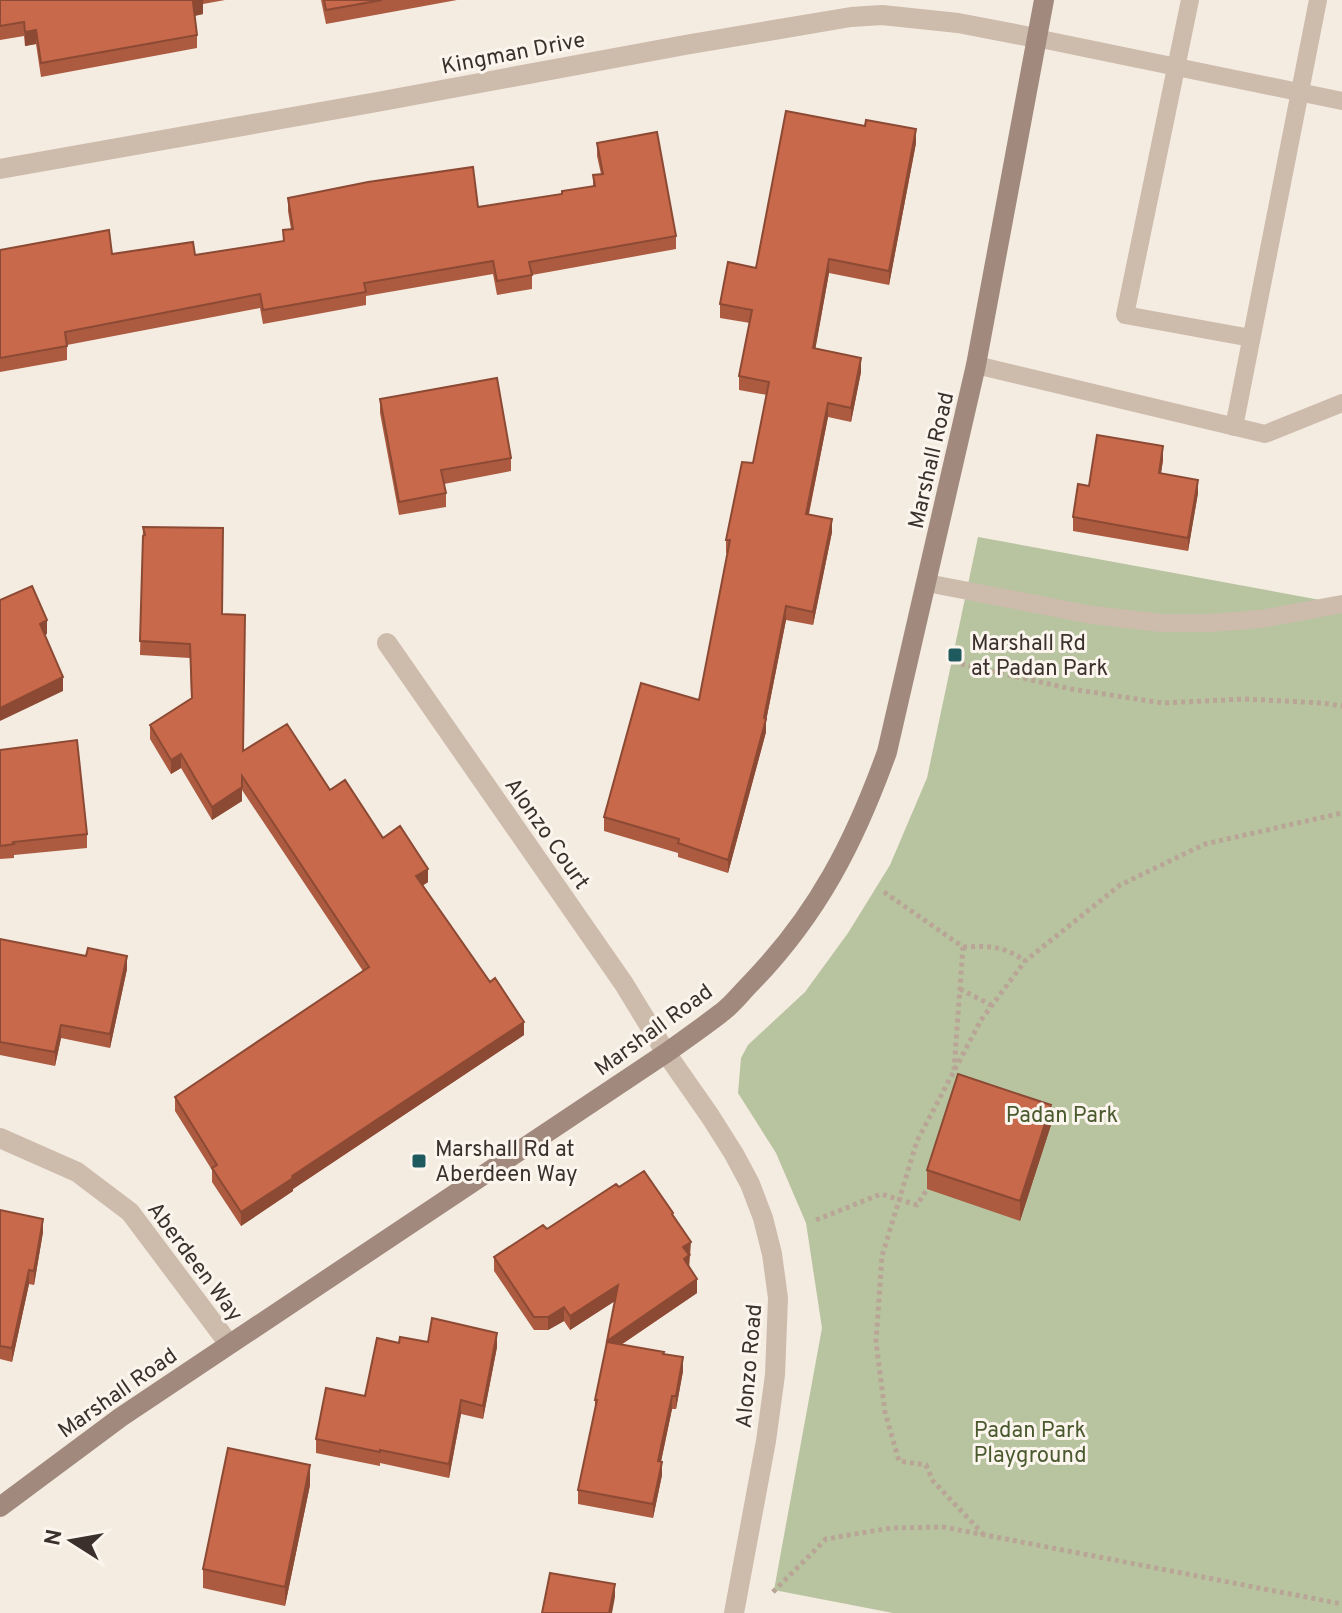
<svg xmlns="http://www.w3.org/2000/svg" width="1342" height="1613" font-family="Overpass,sans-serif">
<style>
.green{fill:#b8c4a0}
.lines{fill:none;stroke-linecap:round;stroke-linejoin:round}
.path{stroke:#b9a596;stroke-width:5;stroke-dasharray:4 4;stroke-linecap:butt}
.lane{stroke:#cdbbac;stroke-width:18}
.street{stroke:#cdbbac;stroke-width:20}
.secondary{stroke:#a18a7d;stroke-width:20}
.wall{fill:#ac5a40}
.shaded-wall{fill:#8c4a34}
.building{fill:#c8694b;stroke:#8c4a34;stroke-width:2}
.poi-dot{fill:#1f5a5e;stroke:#fbf5ee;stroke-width:3}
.labels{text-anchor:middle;stroke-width:6;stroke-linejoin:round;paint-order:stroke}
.street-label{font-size:22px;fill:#3b302b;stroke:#fbf5ee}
.poi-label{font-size:22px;fill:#3b302b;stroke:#fbf5ee;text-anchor:start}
.park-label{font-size:22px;fill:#4a5a2e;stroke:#fbf5ee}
</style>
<rect width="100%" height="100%" fill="#f4ebe1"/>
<path class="green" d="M978 537 1342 604V1613H893L774 1590 822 1328 806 1223 776 1153 738 1093 741 1058 748 1045 805 992 848 933 890 865 927 778Z"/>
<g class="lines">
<path class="path" d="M961 664 1071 689 1163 703 1245 699 1322 703 1342 706
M884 892 963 947 954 1070
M963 947C989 946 1002 945 1025 961
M960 989 991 1005
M816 1220 881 1194 917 1205 927 1189
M984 1535 933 1481 926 1465 899 1461 885 1412 876 1342 882 1256 917 1141 981 1020 1025 961 1120 885 1205 844 1342 813
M773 1592 826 1539 891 1528 944 1527 1342 1604"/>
<path class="lane" d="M1190 0 1125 315 1251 338
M1036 38 1342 101
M976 365 1265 434 1342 403
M1234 427 1318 0
M927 583 1092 615 1162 623H1211L1261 619 1342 604"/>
<path class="street" d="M0 169 377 102 685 45 851 17 882 15 958 23 1036 38
M387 643 624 984 666 1053 710 1116 734 1154 750 1184 763 1218 772 1254 778 1298 775 1375 766 1441 734 1613
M0 1138 77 1172 130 1212 229 1344"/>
<path class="secondary" d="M0 1507 121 1417 666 1053C684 1040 703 1027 721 1013 732 1005 741 993 751 983 818 914 855 841 887 752L976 365 1044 0"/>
</g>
<path class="wall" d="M0 0H225L203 4V14L195 16 197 35V48L41 77 36 44 25 46 24 36 0 40Z
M321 0H457L326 24Z
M597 143 676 236V249L532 275V289L497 295 493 274 366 296V305L263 324 260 308 67 345V360L0 372V250L112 254 195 255 283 241V230L291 229 288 211V198L478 207 562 194 593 186V175L601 174 597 156Z
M916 143 889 285 829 273 815 349 861 372 851 422 828 417 809 514 832 532 813 625 786 620 766 721V732L728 873 678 857V853L604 831V817L699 700 728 554 726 553V540L753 463 767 395 739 390V376L750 323 720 318V304L756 268Z
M380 399 511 458V471L444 484 446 493V507L399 515 380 413Z
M1163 460 1161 473 1198 493 1188 551 1073 531V517L1089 486Z
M143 527 222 614 243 750 330 790 383 838 428 882 422 886 524 1035 293 1189V1191L241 1226 212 1182V1170L175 1111V1097L363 971 242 790V801L212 820 181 768 171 774 150 739V725L191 699 190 658 140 655Z
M0 750 87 834V848L14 855V858L0 859Z
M0 939 127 969 110 1048 61 1038 55 1066 0 1055Z
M1051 1125 1020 1221 927 1189V1170Z
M619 1187 673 1215 691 1255 689 1257V1266L697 1293 621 1345 664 1354 683 1371 676 1409H672L661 1462 662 1475 653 1518 578 1504V1490L595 1411V1400L615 1301 570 1330 564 1321 548 1330H534L494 1271V1257L547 1229Z
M0 1210 43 1232 34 1285 29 1284 12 1362 0 1359Z
M428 1342 497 1347 483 1419 461 1414 449 1478 380 1463V1466L316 1453V1439L365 1396 399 1343Z
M310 1485 285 1606 203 1588V1569Z"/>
<path class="shaded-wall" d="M203 0V14L193 16V2Z
M36 30V44L25 46V32Z
M916 129V143L889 285V271Z
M829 259V273L813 362V348Z
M861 358V372L851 422V408Z
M828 403V417L806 527V514Z
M1163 446V460L1159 486V473Z
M1198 480V493L1188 551V538Z
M832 519V532L813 625V612Z
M786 606V620L766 721V732L728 873V860L764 718Z
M47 620V634L40 638V624Z
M63 677V691L0 721V708Z
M181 754V768L171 774V760Z
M242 787V801L212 820V807Z
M428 869V882L416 890V876Z
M127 956V969L110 1048V1034Z
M524 1022V1035L293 1189V1191L241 1226V1212L292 1176Z
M61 1025V1038L55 1066V1052Z
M1051 1105V1125L1020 1221V1201Z
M43 1219V1232L34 1285V1271Z
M691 1242 689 1269 684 1273 683 1247Z
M29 1270V1284L12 1362V1348Z
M697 1279V1293L607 1354V1341Z
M618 1285V1299L570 1330V1316Z
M564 1307V1321L548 1330V1317Z
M497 1333V1347L483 1419V1406Z
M683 1357V1371L676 1409V1396Z
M672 1396V1409L658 1475V1461Z
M461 1400V1414L449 1478V1464Z
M662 1462V1475L653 1518V1504Z
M310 1465V1485L285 1606V1587Z
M615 1584V1597L612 1613H609Z"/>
<path class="building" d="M0 0H203L193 2 197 35 41 63 36 30 25 32 24 22 0 26Z
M324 0H382L326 10Z
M786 111 865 126 866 120 916 129 889 271 829 259 813 348 861 358 851 408 828 403 806 514 832 519 813 612 786 606 764 718 766 719 728 860 678 843 679 839 604 817 641 683 699 700 730 540H726L742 462 753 463 769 382 739 376 752 310 720 304 728 262 756 268Z
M657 132 676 236 529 262 532 275 497 281 493 261 364 283 366 292 263 310 260 294 65 332 67 346 0 358V250L109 230 112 254 193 242 195 255 284 241 283 230 293 229 288 198 368 182 473 167 478 207 562 194V191L595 186 593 175 603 174 597 143Z
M497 378 511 458 441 470 446 493 399 502 380 399Z
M1097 435 1163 446 1159 473 1198 480 1188 538 1073 517 1078 484 1089 486Z
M143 527 223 528 222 614 245 615 243 751 287 724 330 790 345 780 383 838 400 826 428 869 416 876 490 982 495 978 524 1022 292 1176 293 1178 241 1212 212 1168 217 1165 175 1097 369 967 242 776V787L212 807 181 754 171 760 150 725 192 698 190 644 140 641 143 536 145 535Z
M32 586 47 620 40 624 63 677 0 708V600Z
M77 740 87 834 13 842 14 844 0 846V750Z
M0 939 86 956 88 948 127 956 110 1034 61 1025 55 1052 0 1042Z
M958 1074 1051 1105 1020 1201 927 1170Z
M644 1171 673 1213 672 1214 691 1242 683 1247 689 1255 684 1259 697 1279 607 1341 618 1285 570 1316 564 1307 548 1317H534L494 1257 543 1225 547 1229 616 1184 619 1187Z
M0 1210 43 1219 34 1271 29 1270 12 1348 0 1346Z
M432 1318 497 1333 483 1406 461 1400 449 1464 380 1450V1452L316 1439 326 1388 365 1396 377 1338 399 1343 400 1337 428 1342Z
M607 1342 664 1352 663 1354 683 1357 676 1396H672L658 1461 662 1462 653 1504 578 1490 597 1400H595Z
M228 1448 310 1465 285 1587 203 1569Z
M550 1573 615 1584 609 1613H542Z"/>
<g class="poi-dot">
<rect x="947" y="647" width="16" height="16" rx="4"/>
<rect x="411" y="1153" width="16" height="16" rx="4"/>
</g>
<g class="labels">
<g class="street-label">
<text transform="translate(513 52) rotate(-11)" y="8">Kingman Drive</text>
<text transform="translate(930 460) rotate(-77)" y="8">Marshall Road</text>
<text transform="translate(548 833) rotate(55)" y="8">Alonzo Court</text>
<text transform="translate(653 1029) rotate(-36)" y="8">Marshall Road</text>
<text transform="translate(196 1261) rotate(53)" y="8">Aberdeen Way</text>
<text transform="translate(748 1366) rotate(-85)" y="8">Alonzo Road</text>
<text transform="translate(117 1392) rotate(-35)" y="8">Marshall Road</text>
</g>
<g class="poi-label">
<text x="971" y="650">Marshall Rd<tspan x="971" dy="25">at Padan Park</tspan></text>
<text x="435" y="1156">Marshall Rd at<tspan x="435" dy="25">Aberdeen Way</tspan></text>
</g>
<g class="park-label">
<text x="1062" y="1122">Padan Park</text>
<text x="1030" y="1437">Padan Park<tspan x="1030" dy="25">Playground</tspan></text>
</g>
</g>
<g transform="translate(72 1541) rotate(281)" stroke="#fbf5ee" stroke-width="6" paint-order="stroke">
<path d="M0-6L14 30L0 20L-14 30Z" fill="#3b302b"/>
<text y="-12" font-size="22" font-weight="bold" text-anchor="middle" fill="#3b302b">N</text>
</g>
</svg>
